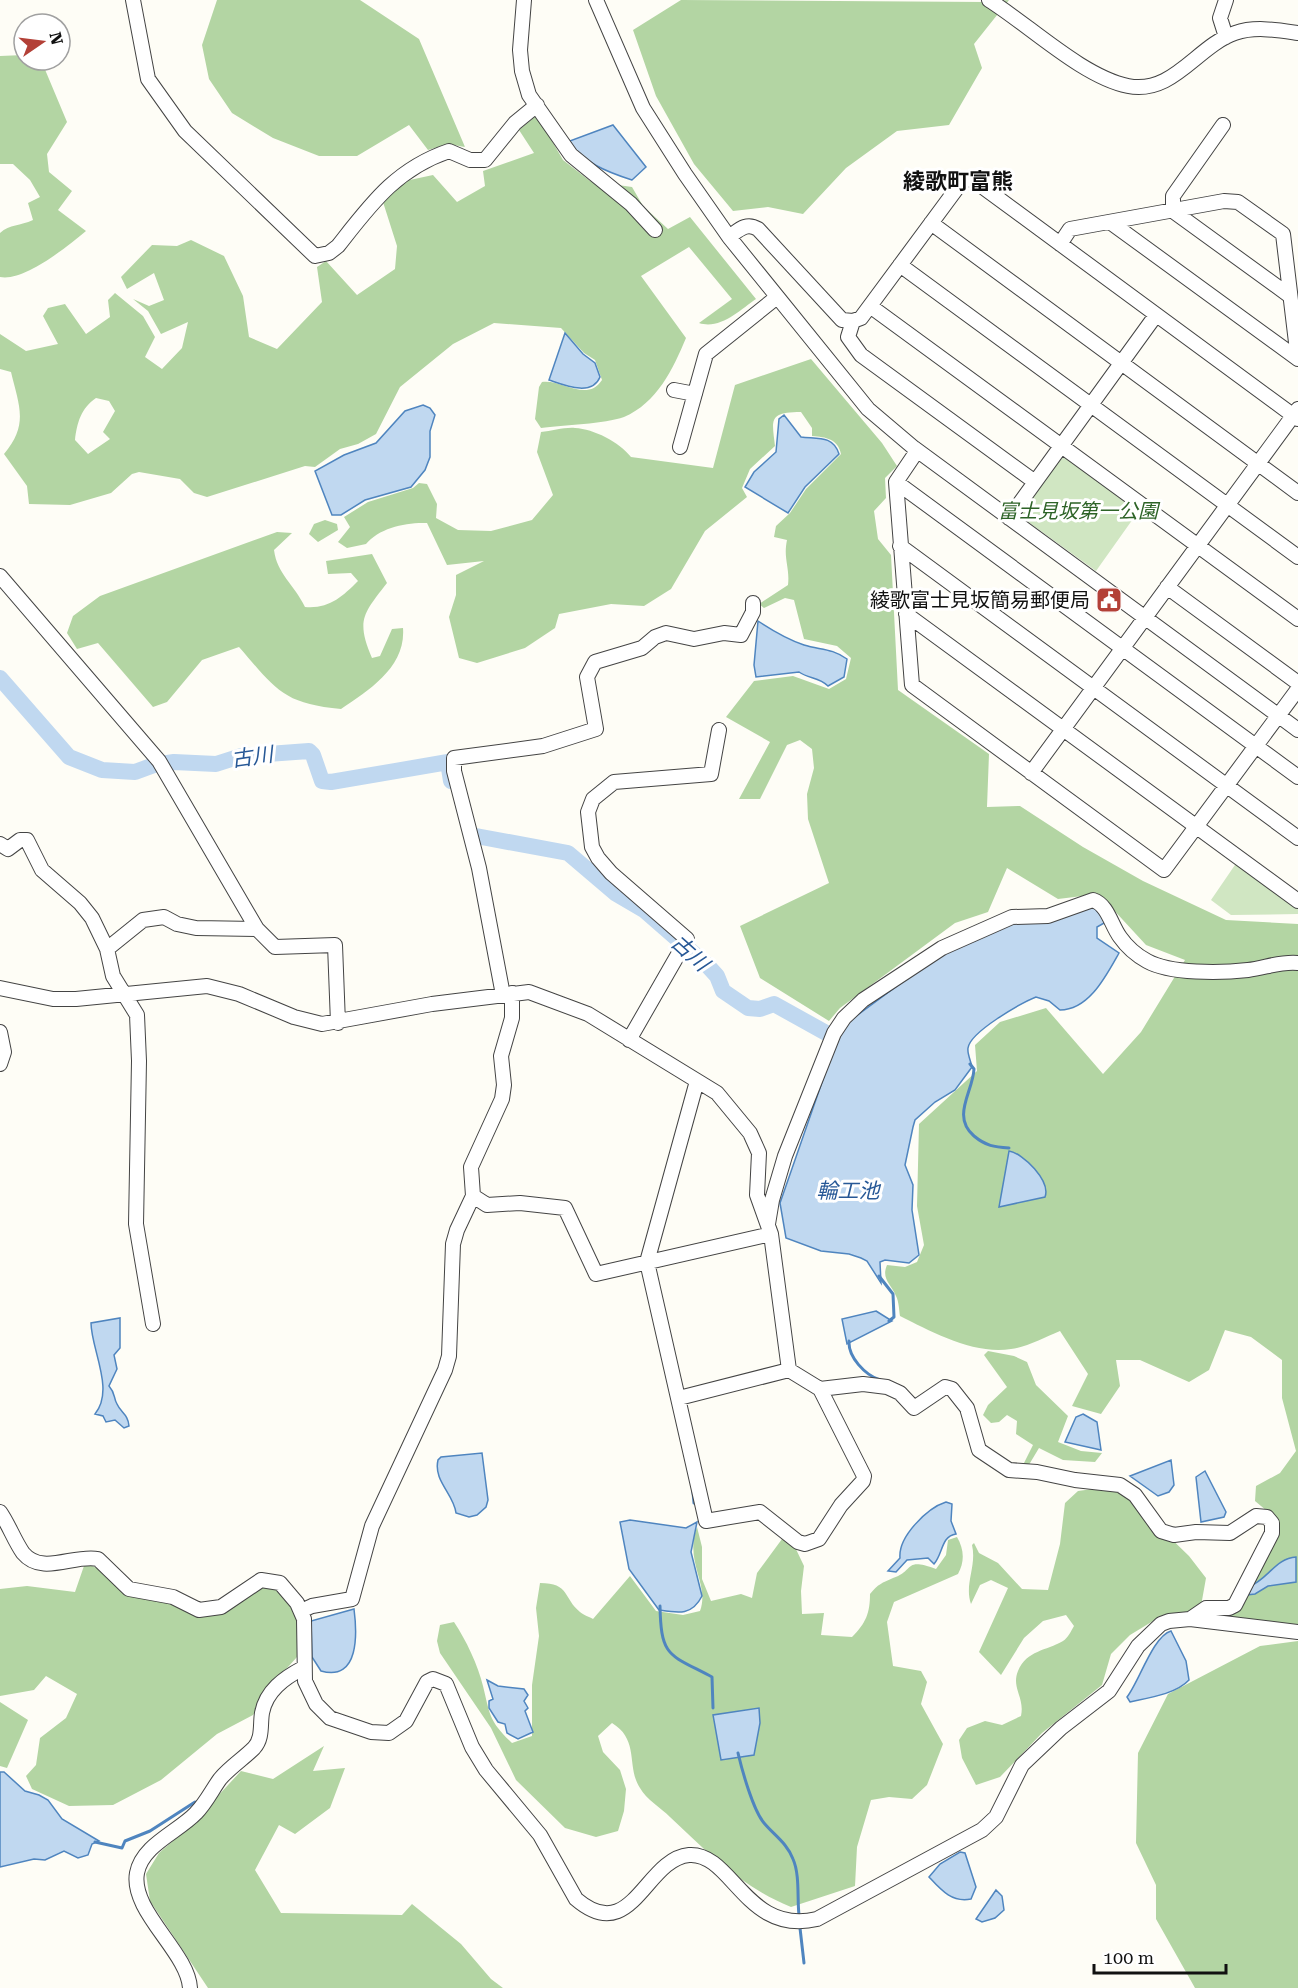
<svg xmlns="http://www.w3.org/2000/svg" width="1298" height="1988" font-family="'Roboto Serif','Noto Sans JP',serif">
<style>
.green{fill:#d0e6c2}
.forest{fill:#b3d5a3;fill-rule:evenodd}
.water{fill:#c0d8f0;stroke:#4f85bf;stroke-width:1.5}
.lines{fill:none;stroke-linecap:round;stroke-linejoin:round}
.stream{stroke:#4f85bf;stroke-width:3}
.river{stroke:#c0d8f0;stroke-width:16}
.minor-casing{stroke:#444;stroke-width:16}
.minor{stroke:#fff;stroke-width:14}
.labels{text-anchor:middle;stroke-width:6;stroke-linejoin:round;paint-order:stroke}
.park-label{font-size:20px;font-style:italic;fill:#2d6327;stroke:#fff}
.poi-label{font-size:20px;fill:#111;stroke:#fff;text-anchor:end}
.water-label{font-size:21px;font-style:italic;fill:#275896;stroke:#fff}
.quarter-label{font-size:22px;font-weight:bold;fill:#111;stroke:#fff}
</style>
<rect width="100%" height="100%" fill="#fefdf6"/>
<path class="green" d="M1065 454 1140 509 1096 571 1020 516 1019 511 1059 455Z
M1237 862 1298 906V914L1231 915 1211 900Z"/>
<path class="forest" d="M217 0H360L419 39 465 147 448 144 428 150 409 125 357 156H319L273 138 232 113 209 79 202 45Z
M681 0 985 2 1009 0 974 44 982 68 949 125 897 131 846 168 803 214 768 207 733 211 694 164 656 96 633 30Z
M24 55V60H41L67 122 47 154 49 172 72 191 58 210 86 231C68 246 24 282 0 277V233C10 224 20 226 33 220L28 203 40 197 30 180 13 164H0V56Z
M537 115 563 160 590 181 632 187 643 206 668 229 690 217 756 299C740 310 720 330 699 323L732 299 689 247 641 276 686 338C673 369 657 403 624 417 605 424 563 425 541 428L535 419 539 387 542 382C562 379 587 403 602 380L595 360 584 353 561 328 494 323 453 344 400 387 376 434 358 444 340 449 315 467 305 466 207 497 194 493 180 479 139 472 132 474 111 493 70 505 29 504 27 486 4 454C29 424 19 406 11 372L0 369V334L26 351 58 344 43 316 48 308 65 304 86 334 110 317 108 300 115 293 143 316 155 337 145 357 162 369 182 348 188 322 161 334 148 311 133 299 149 306 164 300 154 273 127 289 121 277 152 245 177 246 191 240 224 256 243 296 249 337 277 349 322 302 317 267 326 261 357 295 395 269 397 246 383 202 405 181 433 175 457 202 485 186 483 171 534 153 519 130ZM96 398 109 401 115 411 103 432 110 439 88 454 75 440C77 423 81 408 96 398Z
M811 359 882 443 897 466 885 478 886 498 874 511 878 539 891 555 898 690 989 754 987 807 1020 806 1083 847 1143 881 1226 920 1298 924V1627L1199 1617 1229 1611 1274 1534 1267 1511 1255 1501 1256 1486 1280 1473 1296 1451 1282 1398V1360L1251 1337 1225 1330 1209 1370 1189 1382 1140 1360H1116L1120 1386 1101 1414 1072 1406 1088 1374 1060 1331C1045 1337 1027 1347 1011 1349 974 1355 932 1332 900 1316 899 1310 899 1302 896 1296 891 1284 881 1279 887 1265L905 1267 917 1262 924 1245 917 1206 919 1124 977 1071 975 1045 1000 1022 1046 1008 1103 1074 1141 1032 1185 960 1146 945 1099 894 1058 899 1007 868 988 912 955 923 840 1008 829 1021 760 978 740 926 829 883 808 819 807 794 814 768 812 749 800 740 787 745 760 799H739L770 742 726 717 754 681 793 676 829 689 846 679 851 658 837 646 804 639 794 600 785 598 764 608 759 604 788 585C790 567 783 559 787 540L774 537 776 526 790 513 806 489 841 454C838 439 826 437 812 436V428L801 412C768 412 772 420 775 446L750 469 742 488 747 497 705 531 671 589 644 606 611 604 559 614 555 628 525 648 477 663 459 658 449 617 456 595V575L484 561 447 565 427 523C406 522 379 528 366 544L347 548 338 542 350 527 344 517 368 502 413 488 419 483 427 484 437 504 436 518 458 530 491 531 532 520 553 495 537 452 541 432C552 431 565 427 575 428 594 429 619 442 631 457L713 468 735 385Z
M325 520 337 524 338 530 318 542 309 534 314 524Z
M277 532 292 533 274 550C277 574 294 584 305 607 329 609 342 597 358 581L351 573 328 574 326 561 372 554 387 583C363 614 356 620 372 658L380 656 392 629 403 628C406 667 369 690 341 709 282 704 275 688 239 647L202 660 167 702 153 707 98 643 77 649 67 633 73 616 100 596Z
M988 1351 1014 1356 1027 1362 1036 1385 1068 1416 1058 1442 1081 1451 1102 1453 1095 1462 1063 1460 1039 1448 1027 1468 1022 1467 1033 1445 1016 1434 1017 1421 1007 1415 999 1422 991 1423 983 1415 988 1405 1007 1387 984 1355Z
M1100 1488 1116 1489 1125 1494 1189 1556 1206 1578 1201 1606 1188 1615 1158 1618 1130 1635 1111 1654 1102 1685 1042 1733 1000 1777 976 1785 962 1758 959 1740 967 1728 985 1721 1002 1725 1021 1716C1025 1697 1011 1688 1018 1671 1027 1650 1046 1651 1063 1641 1068 1638 1071 1631 1074 1626L1066 1615 1043 1621 1024 1638 1001 1675 979 1652 1008 1588 991 1580 980 1585 971 1604C964 1584 977 1566 972 1545L974 1543 979 1553 998 1563 1022 1589 1048 1590 1060 1544 1065 1503 1078 1491Z
M697 1527 702 1547V1579L711 1601 741 1594 752 1598 757 1573 782 1539 794 1545 804 1566 801 1591 802 1614 824 1613 821 1635 852 1637C866 1623 870 1613 870 1594 878 1584 882 1583 893 1578 915 1571 903 1557 936 1569L946 1555 948 1540 957 1537C964 1549 965 1561 958 1574L894 1602 887 1622 893 1666 921 1671 927 1682 921 1704 943 1744 927 1785 912 1799 889 1797 871 1800 857 1847 855 1886 791 1907C743 1888 707 1852 670 1817 661 1808 646 1799 640 1788 626 1767 640 1740 612 1723L598 1736 603 1752 620 1770 626 1789 624 1811 618 1831 596 1837 565 1828 516 1780 491 1728 440 1653 437 1641 440 1625 454 1622C466 1640 478 1665 483 1686 490 1715 489 1721 512 1743L532 1736V1685L539 1636 536 1608 540 1583C570 1583 563 1598 580 1612 583 1615 590 1617 593 1619L630 1576 656 1611 683 1615 700 1611C710 1584 684 1562 697 1527Z
M85 1563 209 1616 223 1612 266 1583 280 1588 295 1610 299 1624 297 1657 269 1688 253 1715 217 1734 161 1780 113 1805 69 1806 32 1789 26 1776 36 1765 40 1738 66 1718 77 1694 46 1676 34 1690 0 1696V1589L27 1586 75 1592Z
M1298 1641V1988H1195L1156 1919V1885L1136 1843 1138 1753 1168 1694 1260 1646Z
M0 1702 28 1720 7 1768 0 1766Z
M324 1746 313 1771 345 1768 330 1808 295 1834 279 1825 255 1870 281 1913 402 1915 412 1904 461 1944 491 1979 503 1988H208L150 1901 146 1874 159 1853 189 1827 241 1771 273 1779Z"/>
<path class="water" d="M613 125 646 167 632 180C604 171 586 163 567 142Z
M565 333 583 354 595 363 600 377C592 397 564 385 549 380Z
M423 405 430 408 435 415 430 431V457L425 470 411 487 365 500 341 515H332L315 471 344 455 376 443 405 411Z
M784 415 801 437C817 439 833 435 839 454L805 487 788 513 745 487 754 472 776 452 779 419Z
M758 621C773 631 786 639 804 645 820 650 832 648 847 659L844 677 828 686C819 677 809 679 799 672L756 677 754 665Z
M1093 906 1106 922 1097 927V938L1119 953C1106 976 1089 1010 1060 1010L1049 1001 1036 997C1021 1003 970 1032 968 1048 967 1054 971 1061 972 1067L955 1090 935 1102 915 1120 913 1127 905 1165 913 1185 912 1210 919 1255 909 1263 885 1260 880 1262 881 1283 867 1261 861 1258 849 1254 821 1251 786 1238 780 1203 837 1039 848 1022 935 958 996 927Z
M1009 1151C1023 1153 1051 1181 1045 1197L999 1207Z
M876 1311 892 1321 847 1344 842 1319Z
M120 1318V1348L114 1355 117 1369 109 1386C116 1394 113 1397 117 1404 121 1413 128 1414 129 1426L124 1428 115 1420 106 1422 103 1416 95 1414C115 1390 91 1349 91 1323Z
M1083 1414 1097 1422 1101 1450 1065 1442 1076 1417Z
M482 1453 488 1500 486 1507 477 1515 469 1517 456 1513C454 1494 433 1481 438 1460L441 1457Z
M1171 1460 1174 1485 1169 1492 1158 1496 1130 1476Z
M1205 1471 1226 1512 1224 1517 1201 1522 1196 1477Z
M946 1502 952 1504 951 1521 956 1534C941 1536 943 1554 934 1564L928 1558 907 1560 896 1572 888 1571 900 1558C898 1537 927 1508 946 1502Z
M630 1520 686 1528 697 1522 691 1552 702 1596C692 1616 678 1613 659 1610L629 1569 620 1522Z
M1296 1557V1582L1268 1586 1255 1594 1246 1595 1250 1586C1267 1580 1276 1558 1296 1557Z
M354 1609C357 1632 360 1682 321 1671L312 1657 311 1621Z
M1171 1631 1186 1661 1189 1680C1176 1694 1148 1698 1130 1702L1127 1697C1139 1682 1153 1636 1171 1631Z
M487 1680 498 1686 524 1689 528 1695 524 1701 528 1708 525 1711 533 1732 518 1739 507 1733 505 1724 498 1722 489 1708V1701L493 1699Z
M759 1708 760 1723 754 1755 721 1760 713 1715Z
M0 1772H4L25 1791 39 1795 48 1800 62 1819 99 1841 92 1844 88 1855 78 1858 64 1851 45 1860 34 1859 0 1867Z
M960 1852 965 1853 976 1887 971 1899C952 1903 941 1890 929 1877L940 1864Z
M996 1890 1002 1896 1004 1910 995 1918 982 1922 976 1919Z"/>
<g class="lines">
<path class="stream" d="M970 1064 974 1069C973 1092 951 1116 974 1136 986 1146 994 1147 1009 1148
M879 1276 893 1294 894 1317 889 1321
M849 1341C848 1357 865 1375 880 1380
M693 1492 694 1503
M660 1606C661 1658 669 1654 712 1677L713 1708
M738 1753C742 1770 753 1810 764 1823 774 1835 787 1843 793 1859 800 1875 797 1898 799 1915
M95 1842 122 1848 125 1841 150 1831 195 1802
M800 1928 804 1963"/>
<path class="river" d="M0 678 69 757 102 770 135 772 154 765 174 762 216 764 241 756 309 751 313 755 322 781 331 782 448 762 451 781
M476 836 568 853 615 893 644 910 707 965 717 976 723 991 748 1008 760 1009 774 1004 837 1039"/>
<g class="minor-casing">
<path id="minor" d="M133 0 148 79 185 131 315 256 329 253 338 246C371 204 396 169 449 151L470 160H485L515 123 537 105
M524 0 520 50 522 71 529 95 571 155 631 204 655 230
M596 0 643 108 685 174 729 237 868 409 914 448 1298 730
M989 0C1029 25 1083 77 1128 86 1173 95 1197 46 1235 33 1255 26 1277 30 1298 33
M1226 37 1220 18 1226 0
M1223 125 1173 196V211L1290 296
M1110 222 1298 359
M931 223 1298 493
M729 237C739 230 746 222 758 229L842 320 853 321 861 318 963 180 972 179 1298 419
M1060 244 1070 229 1224 201 1238 202 1283 234 1298 359
M900 265 1298 557
M870 306 1298 619
M853 321 848 337 861 355 1035 482
M674 390 695 394
M680 447 706 354 777 297
M917 451 896 482 912 685 1164 870 1298 689
M896 482 1298 777
M1009 518 1156 315
M900 546 1298 838
M0 576 159 761 257 929 275 947 335 945 338 1023
M1167 587 1298 683
M906 614 1298 901
M1031 773 1298 409
M0 844 8 849 20 840H27L42 870 80 903 92 918 107 949 113 976 137 1015 139 1061 136 1224 153 1324
M107 949 143 920 164 917 177 924 196 928 257 929
M0 988 53 999H76L207 986 239 994 294 1017 322 1024 432 1004 529 992 588 1014 717 1093 750 1133 759 1153 757 1195 771 1234 789 1370 820 1389 863 1384 887 1387 900 1393 914 1408 945 1387 952 1389 967 1408 979 1450 1009 1470 1037 1472 1075 1480 1120 1485 1135 1495 1161 1531 1174 1535 1196 1532 1230 1533 1256 1516 1267 1517 1272 1523V1533L1235 1605 1229 1608H1206L1190 1619
M503 995 479 868 454 771V758L543 746 596 729 587 677 595 662 642 648 655 637 666 633 694 639 724 633 741 635 753 612V603
M0 1032 4 1052 0 1064
M629 1040 687 939 611 873 598 858 592 847 588 812 593 799 614 782 711 774 719 730
M697 1081 647 1262 706 1521 760 1512 798 1542 805 1544 819 1539 841 1505 863 1481 864 1476 820 1389
M473 1196 487 1205 520 1203 565 1208 596 1274 771 1234
M768 1224 772 1200 785 1156 834 1033 844 1018 863 1000 942 948 1012 917 1048 916 1093 900C1108 905 1111 925 1120 937 1127 947 1136 955 1147 961 1170 974 1221 973 1248 970 1265 968 1281 961 1298 963
M679 1398 789 1370
M0 1512C9 1525 14 1540 23 1553 42 1576 74 1554 98 1559L129 1589 173 1597 199 1610 221 1607 261 1580 280 1583 297 1603 304 1619 305 1681 316 1704 330 1718 371 1732 389 1733 406 1721 427 1682 433 1679 446 1684 472 1747 486 1770 540 1835 576 1899C632 1947 645 1859 689 1855 732 1852 746 1936 817 1919L982 1830 996 1817 1022 1765 1061 1728 1109 1691 1138 1646 1161 1624 1169 1621 1190 1619 1298 1632
M301 1611 312 1606 352 1599 372 1526 445 1370 449 1356 453 1244 457 1230 473 1196 471 1167 502 1099 504 1085 501 1056 512 1018V993
M190 1988C188 1952 130 1911 137 1873 142 1845 178 1832 196 1813 206 1803 212 1790 220 1779 230 1767 243 1759 254 1748 263 1738 260 1725 262 1713 266 1691 284 1678 303 1668"/>
</g>
<use href="#minor" class="minor"/>
</g>
<defs>
<g id="civic-square" transform="scale(1.35)"><rect x="-9" y="-9" width="18" height="18" rx="4" fill="#b34037" stroke="#fff"/><path d="M-.6-6.5H3V-4.5H.6V-3L4-1V1h2V6H-6V1h2V-1L-.6-3ZM-1.2 2.5V6h2.4V2.5Z" fill="#fff"/></g>
</defs>
<g fill-rule="evenodd">
<use href="#civic-square" x="1109" y="600"/>
</g>
<g class="labels">
<g class="park-label">
<text x="1078" y="518">富士見坂第一公園</text>
</g>
<g class="poi-label">
<text x="1090" y="607">綾歌富士見坂簡易郵便局</text>
</g>
<g class="water-label">
<text transform="translate(252 757) rotate(-8)" y="7">古川</text>
<text transform="translate(690 953) rotate(42)" y="7">古川</text>
<text x="848" y="1198">輪工池</text>
</g>
<g class="quarter-label">
<text x="958" y="189">綾歌町富熊</text>
</g>
</g>
<g transform="translate(42 42) rotate(76)"><circle r="28" fill="#ffffff" stroke="#a0a0a0" stroke-width="1.5"/>
<path d="M0-4.5L10 22L0 15L-10 22Z" fill="#b34037"/>
<text y="-9" font-size="16" font-weight="bold" text-anchor="middle" fill="#111111">N</text>
</g>
<path d="M1094 1964v9h132v-9" fill="none" stroke="#111111" stroke-width="3"/>
<text x="1103" y="1964" font-size="18" fill="#111111" stroke="#ffffff" stroke-width="4.5" paint-order="stroke">100 m</text>
</svg>
